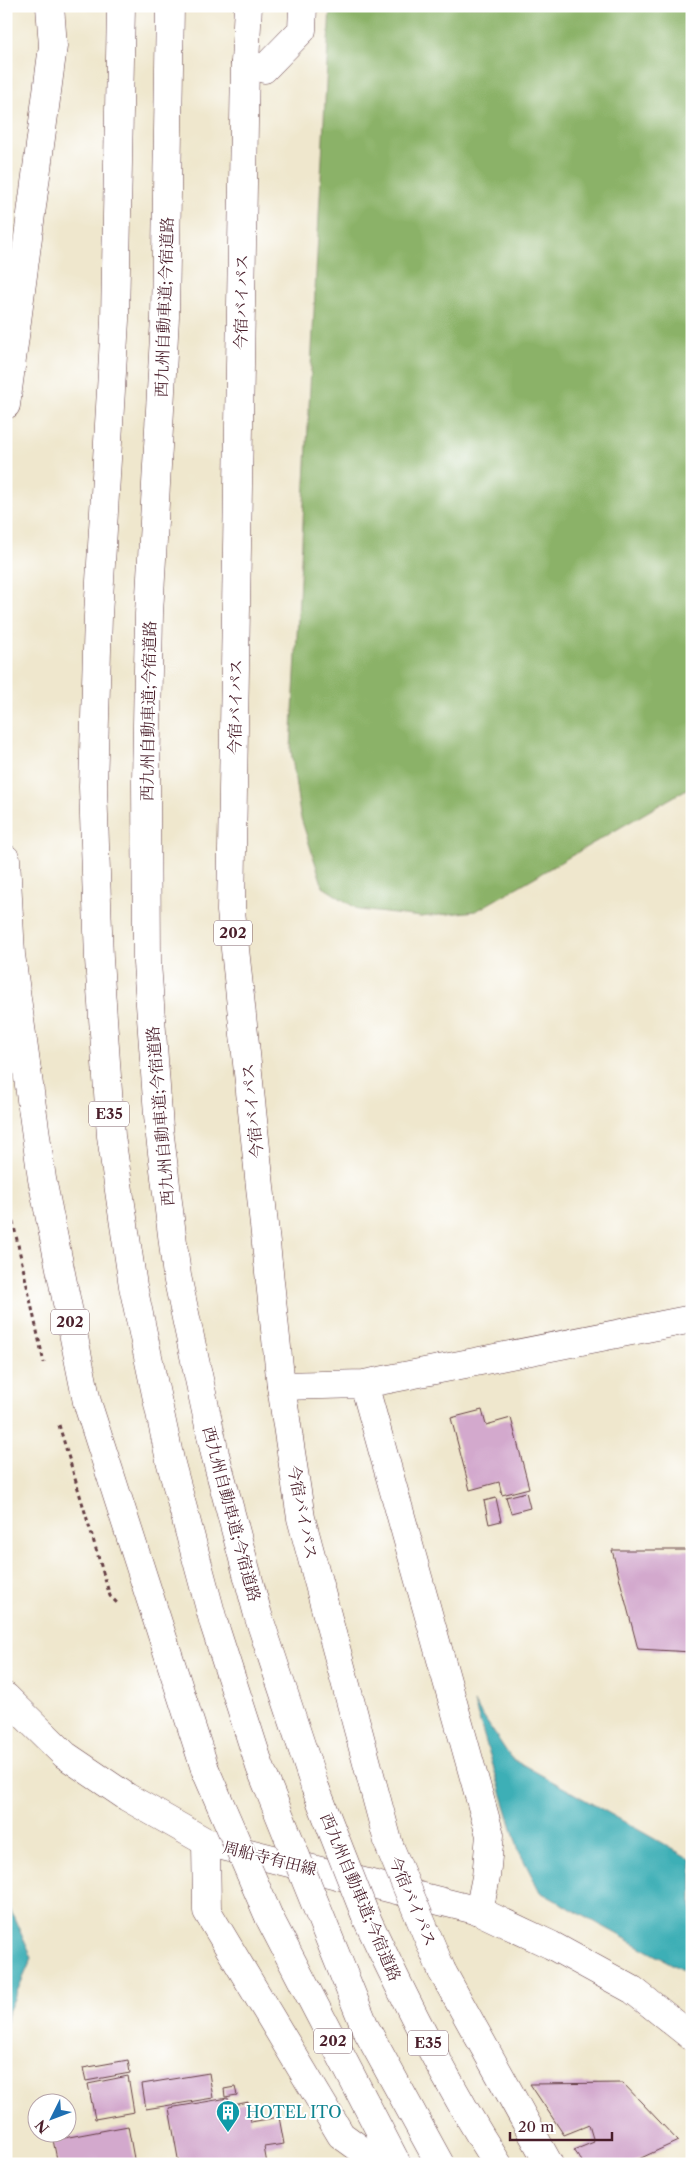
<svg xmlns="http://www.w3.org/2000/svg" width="698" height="2170" font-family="'Libre Caslon Text','Noto Serif JP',serif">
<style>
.forest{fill:#8bb268;stroke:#6a684a}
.water{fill:#3eafb6;stroke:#446770}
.building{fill:#d3a9cd}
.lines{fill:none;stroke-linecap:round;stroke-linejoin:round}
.minor-casing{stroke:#633d43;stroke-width:29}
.major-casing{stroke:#633d43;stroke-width:29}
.highway-casing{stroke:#633d43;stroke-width:29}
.path{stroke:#633d43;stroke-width:3;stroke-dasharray:4 4;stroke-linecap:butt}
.minor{stroke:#fff;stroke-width:28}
.major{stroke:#fff;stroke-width:28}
.highway{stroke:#fff;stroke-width:28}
.highway-bridge-casing{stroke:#633d43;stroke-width:29;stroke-linecap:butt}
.highway-bridge{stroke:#fff;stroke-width:28}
.labels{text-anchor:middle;stroke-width:4;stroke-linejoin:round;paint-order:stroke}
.shield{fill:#fff;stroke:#80626b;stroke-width:1}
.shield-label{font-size:15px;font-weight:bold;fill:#4a1f2b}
.street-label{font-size:16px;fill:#4a1f2b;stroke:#fff}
.culture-label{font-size:16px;fill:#0d838f;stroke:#fff;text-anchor:start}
</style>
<rect width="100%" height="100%" fill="#fff"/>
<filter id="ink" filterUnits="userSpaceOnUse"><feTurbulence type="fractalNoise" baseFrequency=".02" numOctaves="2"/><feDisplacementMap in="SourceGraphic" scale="10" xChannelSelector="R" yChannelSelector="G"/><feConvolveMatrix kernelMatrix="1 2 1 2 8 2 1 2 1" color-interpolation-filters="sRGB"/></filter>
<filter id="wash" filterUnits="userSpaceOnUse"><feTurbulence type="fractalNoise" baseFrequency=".0096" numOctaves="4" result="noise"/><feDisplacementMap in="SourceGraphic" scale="20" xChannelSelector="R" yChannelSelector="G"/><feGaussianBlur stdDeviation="1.12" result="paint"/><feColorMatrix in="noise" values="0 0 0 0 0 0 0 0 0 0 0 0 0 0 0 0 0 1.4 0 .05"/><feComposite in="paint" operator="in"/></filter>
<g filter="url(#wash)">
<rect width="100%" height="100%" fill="#efe7cd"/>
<path class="forest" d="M330 6H692V786L476 911 421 917 359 910 323 887 300 815 291 750Z"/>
<path class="water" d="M474 1703 511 1758 692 1860V1977L683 1970 540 1892 519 1851Z
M6 1900 32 1958 8 2012 6 2028Z"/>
<g id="blocks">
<path class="building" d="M482 1410 486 1425 511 1418 529 1488 502 1495 499 1482 470 1490 451 1418Z
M526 1492 530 1508 511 1513 506 1497Z
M496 1498 501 1521 489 1524 484 1501Z
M612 1550H692V1652L638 1649Z
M128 2060 130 2073 86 2081 83 2068Z
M209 2073 213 2098 146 2109 142 2084Z
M128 2076 134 2112 95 2119 88 2084Z
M623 2083 678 2141 628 2164H584L574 2150 594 2142 589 2125 564 2135 530 2084Z
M235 2087 237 2095 225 2097 224 2089Z
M228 2098 229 2106 248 2102 251 2122 279 2117 284 2144 264 2147 267 2164H179L169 2108Z
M128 2126 135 2164H58L53 2140Z"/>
</g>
</g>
<g filter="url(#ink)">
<use href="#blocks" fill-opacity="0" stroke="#633d43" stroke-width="1"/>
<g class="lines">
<g class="minor-casing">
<path id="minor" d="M245 63 264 69 302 30 303 6
M364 1384 490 1835 486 1877 479 1911
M281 1386 364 1384 692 1319
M206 1842 207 1911 341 2135 381 2164"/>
</g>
<g class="major-casing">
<path id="major" d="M6 1697 65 1755 127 1797 206 1842 479 1911 551 1945 633 1990 692 2037"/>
</g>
<g class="highway-casing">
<path id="highway" d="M170 6 165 317 149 614 146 781 147 963 159 1128 177 1276 215 1454 258 1615 315 1787
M248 6 245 63 231 911 281 1386 301 1518 389 1845
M6 405 53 46 50 6
M6 859 11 955 42 1179 87 1402 205 1769
M269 1917 397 2164
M366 1917C406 2002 447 2085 498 2164
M442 1971 549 2164"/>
</g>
<path class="path" d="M6 1190 44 1363
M59 1425 110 1596 117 1603"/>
<use href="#minor" class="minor"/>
<use href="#major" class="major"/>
<use href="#highway" class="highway"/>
<g class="highway-bridge-casing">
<path id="highway-bridge" d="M121 6 115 320 98 616 93 787 99 959 111 1136 133 1286 170 1460 214 1624 260 1767 365 2027 440 2164
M205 1769 269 1917
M315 1787 366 1917
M389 1845 442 1971"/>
</g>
<use href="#highway-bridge" class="highway-bridge"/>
</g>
</g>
<defs>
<g id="building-pin" transform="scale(1.25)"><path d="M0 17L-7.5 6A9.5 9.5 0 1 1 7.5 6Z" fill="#0f9aa8" stroke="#fff"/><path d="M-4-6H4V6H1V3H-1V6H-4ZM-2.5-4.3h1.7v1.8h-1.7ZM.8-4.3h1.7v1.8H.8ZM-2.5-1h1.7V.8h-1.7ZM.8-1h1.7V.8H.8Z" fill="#fff"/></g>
</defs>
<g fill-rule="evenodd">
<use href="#building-pin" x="228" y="2112"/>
</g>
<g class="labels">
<g class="shield">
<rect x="214" y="920.5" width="38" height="25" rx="4"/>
<rect x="89" y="1101.5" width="40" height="25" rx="4"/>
<rect x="51" y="1309.5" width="38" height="25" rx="4"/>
<rect x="314" y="2028.5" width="38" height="25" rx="4"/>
<rect x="408" y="2030.5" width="40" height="25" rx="4"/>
</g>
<g class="shield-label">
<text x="233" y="938">202</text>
<text x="109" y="1119">E35</text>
<text x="70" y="1327">202</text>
<text x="333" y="2046">202</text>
<text x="428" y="2048">E35</text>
</g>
<g class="street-label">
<text transform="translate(241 302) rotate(-89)" y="6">今宿バイパス</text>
<text transform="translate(164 307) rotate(-88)" y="6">西九州自動車道;今宿道路</text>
<text transform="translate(235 707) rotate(-89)" y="6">今宿バイパス</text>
<text transform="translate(148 711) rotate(-89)" y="6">西九州自動車道;今宿道路</text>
<text transform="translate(252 1111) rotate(-96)" y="6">今宿バイパス</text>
<text transform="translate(160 1116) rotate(-95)" y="6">西九州自動車道;今宿道路</text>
<text transform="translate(303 1512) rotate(79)" y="6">今宿バイパス</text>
<text transform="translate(232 1514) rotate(75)" y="6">西九州自動車道;今宿道路</text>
<text transform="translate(270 1858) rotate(14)" y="6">周船寺有田線</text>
<text transform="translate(361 1897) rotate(67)" y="6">西九州自動車道;今宿道路</text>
<text transform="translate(413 1901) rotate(67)" y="6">今宿バイパス</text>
</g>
<g class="culture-label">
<text x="246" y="2118">HOTEL ITO</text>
</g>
</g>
<rect width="698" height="2170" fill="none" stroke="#fff" stroke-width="25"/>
<g transform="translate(52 2118) rotate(228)"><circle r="24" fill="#ffffff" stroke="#b7a5aa"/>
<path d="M0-4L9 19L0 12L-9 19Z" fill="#1f6fb2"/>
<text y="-8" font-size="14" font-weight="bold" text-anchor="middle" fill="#4a1f2b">N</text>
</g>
<path d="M510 2132v8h102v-8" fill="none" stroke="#4a1f2b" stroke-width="2.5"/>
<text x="518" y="2132" font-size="15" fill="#4a1f2b" stroke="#ffffff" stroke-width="4" paint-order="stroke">20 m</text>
</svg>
